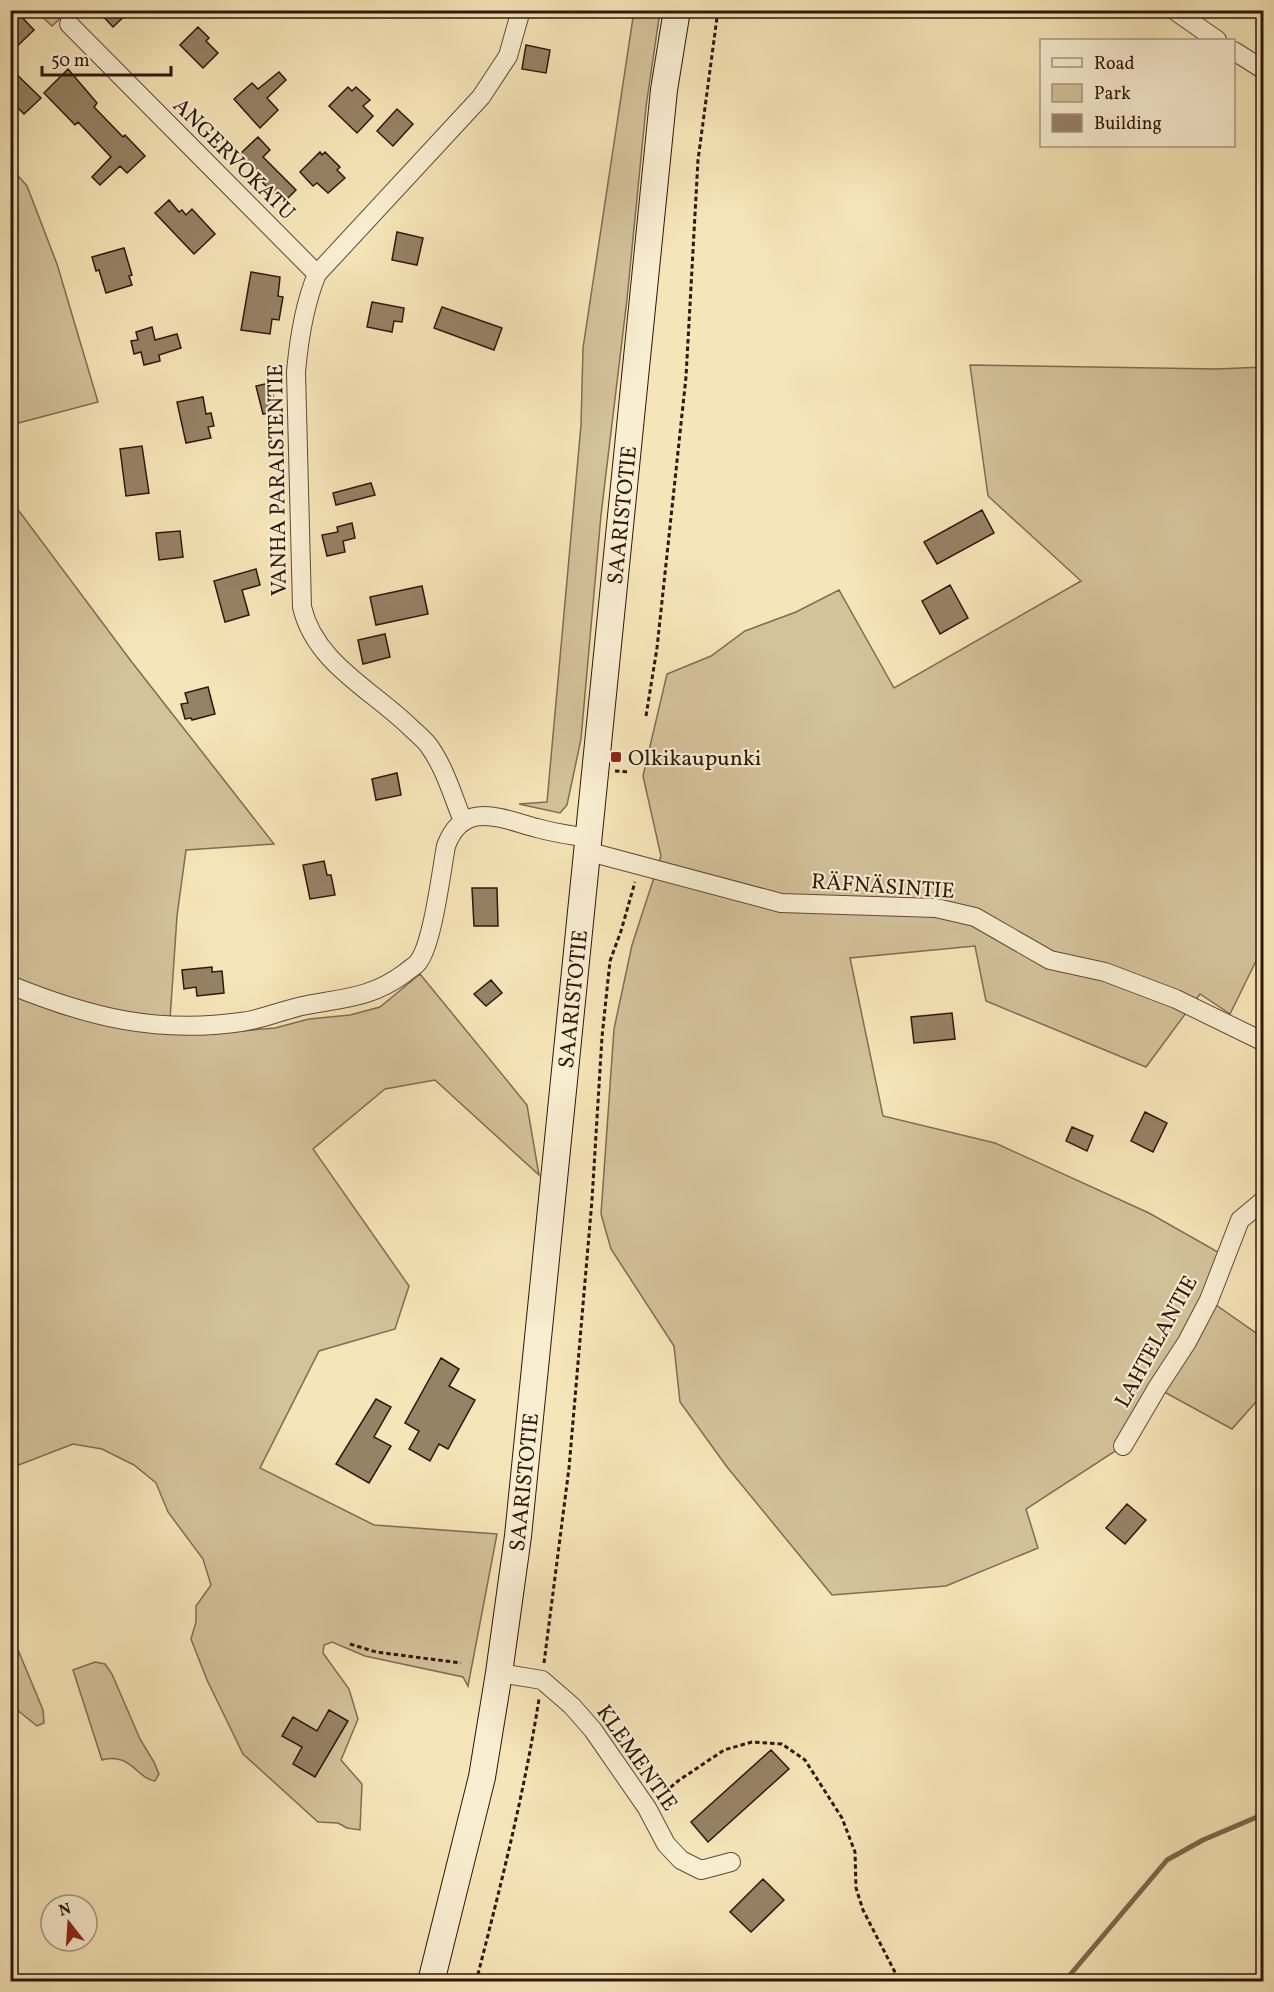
<svg xmlns="http://www.w3.org/2000/svg" width="1274" height="1992" font-family="Vollkorn,serif">
<style>
.green{fill:#d4c29b;stroke:#816c53;stroke-width:1.5}
.lines{fill:none;stroke-linecap:round;stroke-linejoin:round}
.stream{stroke:#7d694f;stroke-width:5}
.building{fill:#968265;stroke:#2e170b;stroke-width:1.5}
.minor-casing{stroke:#604a36;stroke-width:20}
.secondary-casing{stroke:#2e170b;stroke-width:28}
.path{stroke:#2e170b;stroke-width:3;stroke-dasharray:4.5 3;stroke-linecap:butt}
.minor{stroke:#f9eed1;stroke-width:18}
.secondary{stroke:#f9eed1;stroke-width:26}
.poi-dot{fill:#8f2418;stroke:#f9eed1;stroke-width:2}
.labels{text-anchor:middle;stroke-width:4.5;stroke-linejoin:round;paint-order:stroke}
.street-label{font-size:22px;fill:#2e170b;stroke:#f9eed1}
.poi-label{font-size:22px;fill:#2e170b;stroke:#f9eed1;text-anchor:start}
</style>
<rect width="100%" height="100%" fill="#f6e5b8"/>
<filter id="stains"><feTurbulence type="fractalNoise" baseFrequency=".00333" numOctaves="4"/><feColorMatrix values="0 0 0 0 .2 0 0 0 0 .09 0 0 0 0 .02 0 0 0 .5 -.17"/></filter>
<radialGradient id="worn" r=".72"><stop offset=".6" stop-color="#630" stop-opacity="0"/><stop offset="1" stop-color="#630" stop-opacity=".3"/></radialGradient>
<path class="green" d="M36 11H68L52 26Z
M634 11H660L646 107 627 299 601 515 581 739 567 805 560 813 519 804 547 802 581 425 583 348Z
M11 168 27 186 57 264 98 402 11 425Z
M970 365 1217 369 1263 367V951L1260 953 1230 1014 1200 994 1146 1067 986 1001 975 946 850 958 883 1116 995 1143 1149 1213 1225 1256 1209 1300 1263 1338V1394L1232 1429 1157 1388 1123 1446 1026 1509 1038 1548 946 1586 832 1595 727 1467 680 1402 674 1346 611 1249 601 1214 614 1029 632 945 661 856 643 776 667 674 711 656 745 631 796 612 839 590 894 688 1081 581 988 496Z
M10 499 131 661 274 844 186 850 177 916 170 1020 104 1010 11 978Z
M420 974 527 1105 539 1175 435 1080 385 1089 313 1149 409 1286 395 1329 319 1351 260 1468 374 1525 497 1534 468 1686 463 1677 365 1656 332 1642 324 1645 323 1653 349 1689 358 1719 341 1760 362 1784 360 1830 347 1828 338 1823 318 1822 243 1754 207 1680 191 1639 196 1622V1606L211 1585 203 1559 168 1512 156 1483 134 1465 102 1449 73 1444 11 1468V995L62 1014 102 1024 207 1034 275 1028 309 1019 350 1015 380 1007Z
M11 1633 43 1710 44 1723 37 1726 11 1705Z
M95 1662 105 1664 112 1674 140 1739 154 1762 159 1774 155 1781C140 1779 133 1761 117 1759 112 1758 106 1759 102 1760L73 1670Z"/>
<g class="lines">
<path class="stream" d="M1064 1982 1167 1860 1203 1840 1264 1814"/>
</g>
<path class="building" d="M10 10H15L34 30 10 53Z
M97 10H131L113 27Z
M198 27 209 38 206 41 218 53 203 68 180 45Z
M526 45 550 50 546 73 522 69Z
M10 68 41 98 24 114 10 100Z
M68 69 97 103 94 107 123 137 125 135 145 156 127 173 120 166 100 185 92 177 111 157 78 122 75 125 44 93Z
M279 72 286 80 267 98 278 110 260 128 234 99 252 83 258 89Z
M348 87 352 91 356 87 370 100 363 106 373 116 357 133 329 106Z
M397 109 413 124 393 146 377 131Z
M258 137 270 150 263 157 296 190 283 203 263 183 265 180 240 154Z
M320 152 322 155 325 152 340 167 337 170 345 178 328 193 317 183 313 186 300 172Z
M169 200 179 212 182 210 186 215 192 209 215 234 194 254 155 213Z
M397 232 423 238 417 265 392 260Z
M124 248 132 275 129 276 132 285 106 293 99 270 96 271 92 257Z
M251 272 280 277 278 296 283 297 279 320 272 319 270 334 241 330Z
M372 302 404 308 402 322 394 321 392 332 367 327Z
M442 307 502 328 494 350 434 328Z
M152 327 155 340 177 334 181 348 159 355 160 361 144 365 141 352 134 354 131 341 138 340 136 332Z
M270 383 277 411 263 414 256 386Z
M203 397 206 414 211 413 214 426 208 427 211 438 186 443 177 402Z
M142 446 149 493 126 496 120 449Z
M371 483 375 495 336 505 333 493Z
M982 510 994 533 937 564 924 542Z
M352 523 355 538 343 541 345 552 327 556 322 535 338 532 337 527Z
M180 531 183 557 159 560 156 533Z
M256 569 260 585 242 590 249 615 225 622 214 581Z
M950 585 968 618 940 634 922 601Z
M422 586 428 614 376 625 370 597Z
M385 634 390 657 363 664 358 640Z
M208 687 215 714 192 720 191 718 185 719 181 704 188 703 185 693Z
M397 773 401 795 376 800 372 779Z
M324 861 327 875H331L335 895 310 899 303 865Z
M472 888H497L498 926H474Z
M212 967V972L222 971 224 993 197 996 196 987 184 989 182 970Z
M491 980 502 993 486 1006 474 994Z
M952 1013 955 1039 914 1043 911 1017Z
M1145 1112 1167 1123 1153 1152 1131 1141Z
M1072 1127 1093 1136 1087 1151 1066 1141Z
M441 1358 459 1369 449 1386 475 1400 448 1449 439 1444 430 1461 409 1449 419 1431 405 1423Z
M376 1399 391 1407 374 1437 391 1446 369 1483 336 1464Z
M1127 1504 1146 1520 1125 1544 1106 1528Z
M329 1710 348 1721 315 1777 293 1764 302 1747 282 1736 293 1717 317 1731Z
M771 1750 789 1769 708 1842 691 1822Z
M763 1879 784 1900 751 1932 730 1912Z"/>
<g class="lines">
<g class="minor-casing">
<path id="minor" d="M1174 10 1217 40
M69 24 317 274
M1234 51 1264 70
M463 821C453 797 445 768 429 746 424 739 416 733 410 727 371 689 315 663 302 607L296 372C299 338 304 305 317 274L481 97 508 56 521 10
M586 851 781 903 936 908 975 917 1050 960 1105 972 1176 999 1264 1042
M10 985C89 1017 156 1034 241 1022 264 1019 285 1009 307 1005 345 998 373 997 405 973 409 969 416 966 419 961 433 941 441 873 446 846 463 799 502 819 537 828 554 833 571 835 588 838
M1123 1446 1157 1388 1187 1342 1209 1300 1240 1220 1264 1200
M499 1673 542 1680 572 1706 593 1730 647 1808 666 1844 681 1860 701 1870 731 1862"/>
</g>
<g class="secondary-casing">
<path id="secondary" d="M431 1982 482 1777 499 1673 518 1536 664 90 677 10"/>
</g>
<path class="path" d="M646 716 657 648 686 377 698 160 718 10
M615 771 630 772
M350 1644 376 1652 461 1663
M544 1663 569 1468 592 1200 602 1037 610 961 621 931 635 882
M659 1797 678 1781 724 1750 752 1742 782 1744 805 1760 842 1818 855 1852 856 1888 863 1910 900 1982
M476 1982C500 1888 524 1795 539 1699"/>
<use href="#minor" class="minor"/>
<use href="#secondary" class="secondary"/>
</g>
<rect class="poi-dot" x="610" y="751" width="12" height="12" rx="3"/>
<g class="labels">
<g class="street-label">
<text transform="translate(235 158) rotate(45)" y="8">ANGERVOKATU</text>
<text transform="translate(276 480) rotate(-91)" y="8">VANHA PARAISTENTIE</text>
<text transform="translate(621 515) rotate(-84)" y="8">SAARISTOTIE</text>
<text transform="translate(883 885) rotate(4)" y="8">RÄFNÄSINTIE</text>
<text transform="translate(572 999) rotate(-84)" y="8">SAARISTOTIE</text>
<text transform="translate(1155 1341) rotate(-61)" y="8">LAHTELANTIE</text>
<text transform="translate(523 1482) rotate(-84)" y="8">SAARISTOTIE</text>
<text transform="translate(638 1757) rotate(55)" y="8">KLEMENTIE</text>
</g>
<g class="poi-label">
<text x="628" y="765">Olkikaupunki</text>
</g>
</g>
<rect width="1274" height="1992" fill="none" stroke="#f6e5b8" stroke-width="36"/>
<rect x="12" y="12" width="1250" height="1968" fill="none" stroke="#2e170b" stroke-width="3"/>
<rect x="18" y="18" width="1238" height="1956" fill="none" stroke="#2e170b" stroke-width="1.5"/>
<rect x="1040" y="39" width="195" height="108" fill="#f9eed1" stroke="#a89882" stroke-width="1.5"/>
<rect x="1052" y="58" width="30" height="9" fill="#f9eed1" stroke="#a89882" stroke-width="1.5"/>
<text x="1094" y="69" font-size="18" fill="#2e170b">Road</text>
<rect x="1052" y="84" width="30" height="18" fill="#d4c29b" stroke="#a89882" stroke-width="1.5"/>
<text x="1094" y="99" font-size="18" fill="#2e170b">Park</text>
<rect x="1052" y="114" width="30" height="18" fill="#968265" stroke="#a89882" stroke-width="1.5"/>
<text x="1094" y="129" font-size="18" fill="#2e170b">Building</text>
<g transform="translate(69 1923) rotate(343)"><circle r="28" fill="#f9eed1" stroke="#a89882" stroke-width="1.5"/>
<path d="M0-4.5L10 22L0 15L-10 22Z" fill="#8f2418"/>
<text y="-9" font-size="16" font-weight="bold" text-anchor="middle" fill="#2e170b">N</text>
</g>
<path d="M42 66v9h129v-9" fill="none" stroke="#2e170b" stroke-width="3"/>
<text x="51" y="66" font-size="18" fill="#2e170b" stroke="#f9eed1" stroke-width="4.5" paint-order="stroke">50 m</text>
<rect width="100%" height="100%" filter="url(#stains)"/>
<rect width="100%" height="100%" fill="url(#worn)"/>
</svg>
